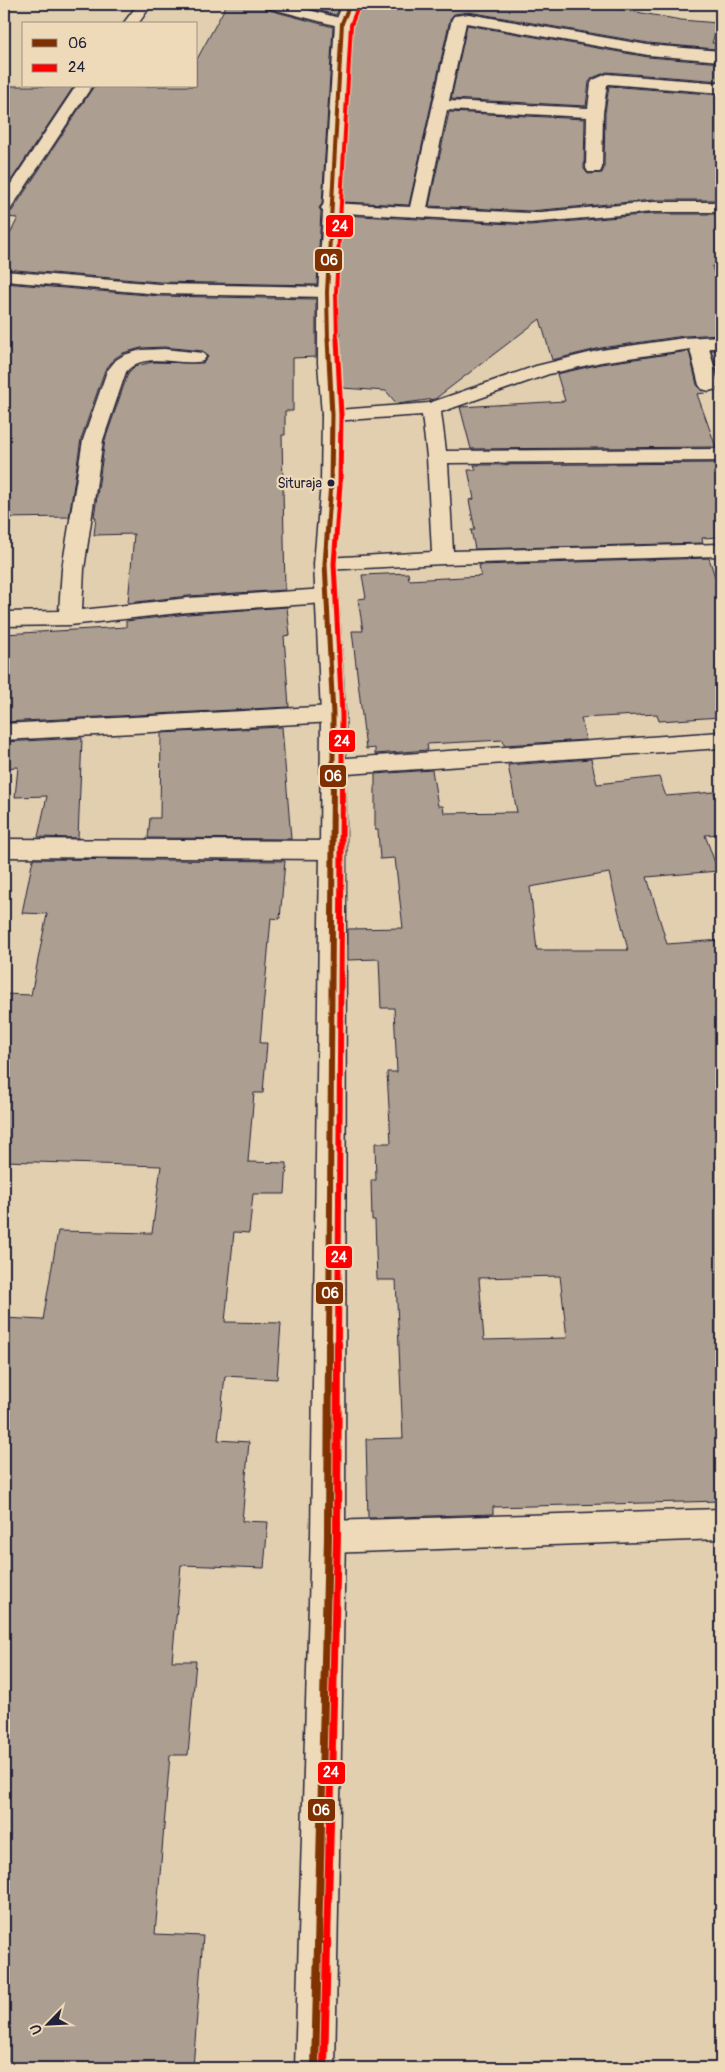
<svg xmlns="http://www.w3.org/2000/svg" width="725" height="2072" font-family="Pangolin,sans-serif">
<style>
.building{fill:#ac9e90;stroke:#22223b;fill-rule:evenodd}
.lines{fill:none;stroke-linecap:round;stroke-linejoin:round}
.minor-casing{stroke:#22223b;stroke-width:3}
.primary-casing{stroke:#22223b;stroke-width:3}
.minor{fill:#eedab8;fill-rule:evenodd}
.primary{fill:#eedab8;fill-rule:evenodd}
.bus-1-far3-casing{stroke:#eedab8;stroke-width:6}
.bus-1-far2-casing{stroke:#eedab8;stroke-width:8}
.bus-1-far1-casing{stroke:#eedab8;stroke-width:10}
.bus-1-casing{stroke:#eedab8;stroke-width:12}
.bus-2-far3-casing{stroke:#eedab8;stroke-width:6}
.bus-2-far2-casing{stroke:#eedab8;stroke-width:8}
.bus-2-far1-casing{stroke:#eedab8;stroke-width:10}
.bus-2-casing{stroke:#eedab8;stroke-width:12}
.bus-1-far3{stroke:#803000;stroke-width:4}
.bus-1-far2{stroke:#803000;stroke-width:5}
.bus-1-far1{stroke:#803000;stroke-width:6}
.bus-1{stroke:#803000;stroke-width:8}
.bus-2-far3{stroke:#f00;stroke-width:4}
.bus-2-far2{stroke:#f00;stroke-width:5}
.bus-2-far1{stroke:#f00;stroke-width:6}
.bus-2{stroke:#f00;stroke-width:8}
.bus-dot{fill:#22223b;stroke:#eedab8;stroke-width:2}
.labels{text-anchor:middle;stroke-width:4.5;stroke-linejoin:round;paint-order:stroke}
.far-bus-label{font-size:14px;fill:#22223b;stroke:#eedab8;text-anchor:end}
.line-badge{stroke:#eedab8;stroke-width:2}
.badge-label{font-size:14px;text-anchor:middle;font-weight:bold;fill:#fff}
</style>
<rect width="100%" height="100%" fill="#e2cfb0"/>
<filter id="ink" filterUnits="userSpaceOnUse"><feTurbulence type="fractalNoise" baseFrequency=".02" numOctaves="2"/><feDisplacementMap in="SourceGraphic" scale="10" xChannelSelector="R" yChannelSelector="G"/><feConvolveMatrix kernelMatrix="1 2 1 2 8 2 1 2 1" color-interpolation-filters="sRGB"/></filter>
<g filter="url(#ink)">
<path class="building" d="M227 4H261L265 9 333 27 322 204 319 208 321 211 317 285 159 282 4 269V246L18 218 4 217V213L12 211 94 86H196V61Z
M292 4H341L336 15Z
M359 4H592L681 20 718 23 712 43H716L715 49 648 43 469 12 454 14 450 19 409 205 342 202 351 23Z
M467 25 648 57 721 63V81L607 72 592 78 589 82 586 106 451 99Z
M4 86H74L4 191Z
M609 86 721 95V200H653L530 211 429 206 449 112 585 119 584 169 588 174 602 173 604 168 605 113Z
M653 214H721V265L712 266 721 297V334L684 336 601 348 552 360 540 319 435 399 397 404 386 391 342 388 338 292 342 215 530 225Z
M4 283 159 296 316 299V357L293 358V411H285V435H282L285 590 188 596 128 603 134 534 94 535 96 517H94L105 440 128 373 134 367 152 362 203 363 208 357 203 351 164 347 141 348 123 353 115 358 105 370 81 439 69 517 4 518Z
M711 350H721V370L717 371Z
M689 351 697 385 705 393 697 394 716 447 471 449 460 407 565 401 557 374 601 364Z
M721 463V537L702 538 703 543 475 549 471 530H475L469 500 474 499 468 470H476L474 465Z
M709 558 721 596V717L659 721 657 714 581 718 586 740 504 745 503 740 427 744 428 750 375 754V748L366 749 352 631H363L358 599 366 598 362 575 408 573 409 580 481 576 479 565Z
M287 607 290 635 284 636 289 707 4 722V634L126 627V621L188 614Z
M282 727 291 839 148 838 150 818H160L161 733Z
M82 738 78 838 38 837 47 796 15 797 18 767 4 768V742Z
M591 759 597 784 659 777 666 796 714 792 721 810V834L705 835 718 871 647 877 667 944 721 940V1501L493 1507V1514L368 1518 366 1439 403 1438 396 1280H377L375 1220H372L371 1180H376L375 1143H391L387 1072H397L394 1008H381L379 959 348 960V929L403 928 395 858 380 859 378 830H375V774L432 770 438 806H443L444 813 517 812 508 765ZM609 873 628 950H537L530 887ZM560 1276 567 1338 484 1340 479 1278Z
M33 859 285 861 280 919 271 918 260 1043H267L263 1093H254L248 1162 287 1163 285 1194H253L249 1233 234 1232 225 1322 281 1323 277 1379 225 1376 218 1440 249 1442 242 1521 268 1522 264 1568 181 1565 172 1661H196L188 1755H170L155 1934 203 1936 193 2068H4V1318L43 1320 58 1231 152 1233 161 1166 4 1161V994L31 995 47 914 22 913Z"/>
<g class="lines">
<g class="minor-casing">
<path id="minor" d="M138 4H152L138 24H123Z
M263 4H286L347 20 349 23 347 26 342 27 265 7Z
M469 14 648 45 721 51V61L648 55 466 23 449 101 588 108 591 83 593 80 607 74 721 83V93L609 84 607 85 603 113 602 168 600 172H588L586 168 587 117 447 110 427 208 530 213 653 202H721V212H653L530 223 324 212 321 208 324 204 330 203 410 207 452 19 454 16Z
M76 86H92L10 210 4 211V194Z
M4 271 159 284 327 287 333 288 336 292 333 296 327 297 159 294 4 281Z
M721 336V348H709L719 385 716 389 709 391 702 389 699 385 690 349 684 350 601 362 549 374 441 412 446 451 721 449V461L448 463 453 551 721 544V556L443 564 325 570 317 569 314 564 317 559 325 558 432 552 427 457 422 415 332 421 325 419 322 415 325 411 429 403 536 366 601 350 684 338Z
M164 349 203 353 206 357 203 361C179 367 144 350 126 372L103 440 84 569 82 610 188 598 326 589 334 591 337 596 334 601 326 603 188 612 70 625 4 626V612L59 611 62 569 83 440 107 371 116 360 124 355 141 350Z
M333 706 341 709 345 714 341 719 333 722 4 740V724Z
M721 732V748L333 775 324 773 321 767 324 761 333 759Z
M4 839 333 841 342 844 346 850 342 856 333 859 4 857Z
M721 1509V1539L328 1553 316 1548 311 1537 316 1526 328 1521Z"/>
</g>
<g class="primary-casing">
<path id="primary" d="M343 4H357L349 23 336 292 338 363 342 415 341 483 336 564 345 714 346 850 345 1537 335 2068H295L311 1537 320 850 321 714 314 564 321 483 322 415 318 363V292L335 23Z"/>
</g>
<use href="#minor" class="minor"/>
<use href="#primary" class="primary"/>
<g class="bus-1-far3-casing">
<path id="bus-1-far3" d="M328 341 327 292 342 23 350 4"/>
</g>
<g class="bus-1-far2-casing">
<path id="bus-1-far2" d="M328 339 332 415 331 483 325 564 333 714V779"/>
</g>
<g class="bus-1-far1-casing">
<path id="bus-1-far1" d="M329 1344 333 778"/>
</g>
<g class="bus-1-casing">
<path id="bus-1" d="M315 2068 328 1537 329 1343"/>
</g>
<g class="bus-2-far3-casing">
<path id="bus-2-far3" d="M337 341 336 292 351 25 358 7"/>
</g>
<g class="bus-2-far2-casing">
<path id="bus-2-far2" d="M337 339 341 415 340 484 334 564 342 714V779"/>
</g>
<g class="bus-2-far1-casing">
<path id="bus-2-far1" d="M338 1344 342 778"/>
</g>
<g class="bus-2-casing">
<path id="bus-2" d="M324 2068 337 1537 338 1343"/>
</g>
<use href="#bus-1-far3" class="bus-1-far3"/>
<use href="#bus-1-far2" class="bus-1-far2"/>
<use href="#bus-1-far1" class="bus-1-far1"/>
<use href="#bus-1" class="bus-1"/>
<use href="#bus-2-far3" class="bus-2-far3"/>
<use href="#bus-2-far2" class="bus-2-far2"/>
<use href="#bus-2-far1" class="bus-2-far1"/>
<use href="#bus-2" class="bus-2"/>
</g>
</g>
<circle class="bus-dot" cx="331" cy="483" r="4.5"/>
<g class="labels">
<g class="far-bus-label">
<text x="322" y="488">Situraja</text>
</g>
</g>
<g class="line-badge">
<rect x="325" y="214" width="29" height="24" rx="5" fill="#f00"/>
<rect x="314" y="248" width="29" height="24" rx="5" fill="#803000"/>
<rect x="328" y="729" width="28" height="24" rx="5" fill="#f00"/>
<rect x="319" y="764" width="28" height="24" rx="5" fill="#803000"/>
<rect x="325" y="1245" width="28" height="24" rx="5" fill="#f00"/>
<rect x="315" y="1281" width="29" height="24" rx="5" fill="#803000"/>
<rect x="317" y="1761" width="29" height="24" rx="5" fill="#f00"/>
<rect x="307" y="1798" width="29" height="24" rx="5" fill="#803000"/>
</g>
<g class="badge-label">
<text x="340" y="231">24</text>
<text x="329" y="265">06</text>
<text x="342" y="746">24</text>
<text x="333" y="781">06</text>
<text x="339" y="1262">24</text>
<text x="330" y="1298">06</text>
<text x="331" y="1777">24</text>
<text x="321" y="1815">06</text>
</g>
<rect width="725" height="2072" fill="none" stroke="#eedab8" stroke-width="20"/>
<rect x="10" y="10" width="705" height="2052" fill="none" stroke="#22223b" stroke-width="2" filter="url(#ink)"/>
<rect x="22" y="22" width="175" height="65" fill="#eedab8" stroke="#9c9086"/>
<rect x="32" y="39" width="25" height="8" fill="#803000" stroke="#9c9086"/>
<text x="68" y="48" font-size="15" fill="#22223b">06</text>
<rect x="32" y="64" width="25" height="8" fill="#ff0000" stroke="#9c9086"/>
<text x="68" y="72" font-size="15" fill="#22223b">24</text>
<g transform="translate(48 2024) rotate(246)" stroke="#eedab8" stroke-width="4" paint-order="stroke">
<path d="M0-4L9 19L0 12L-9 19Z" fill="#22223b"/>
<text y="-8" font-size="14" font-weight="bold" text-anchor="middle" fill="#22223b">U</text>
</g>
</svg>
